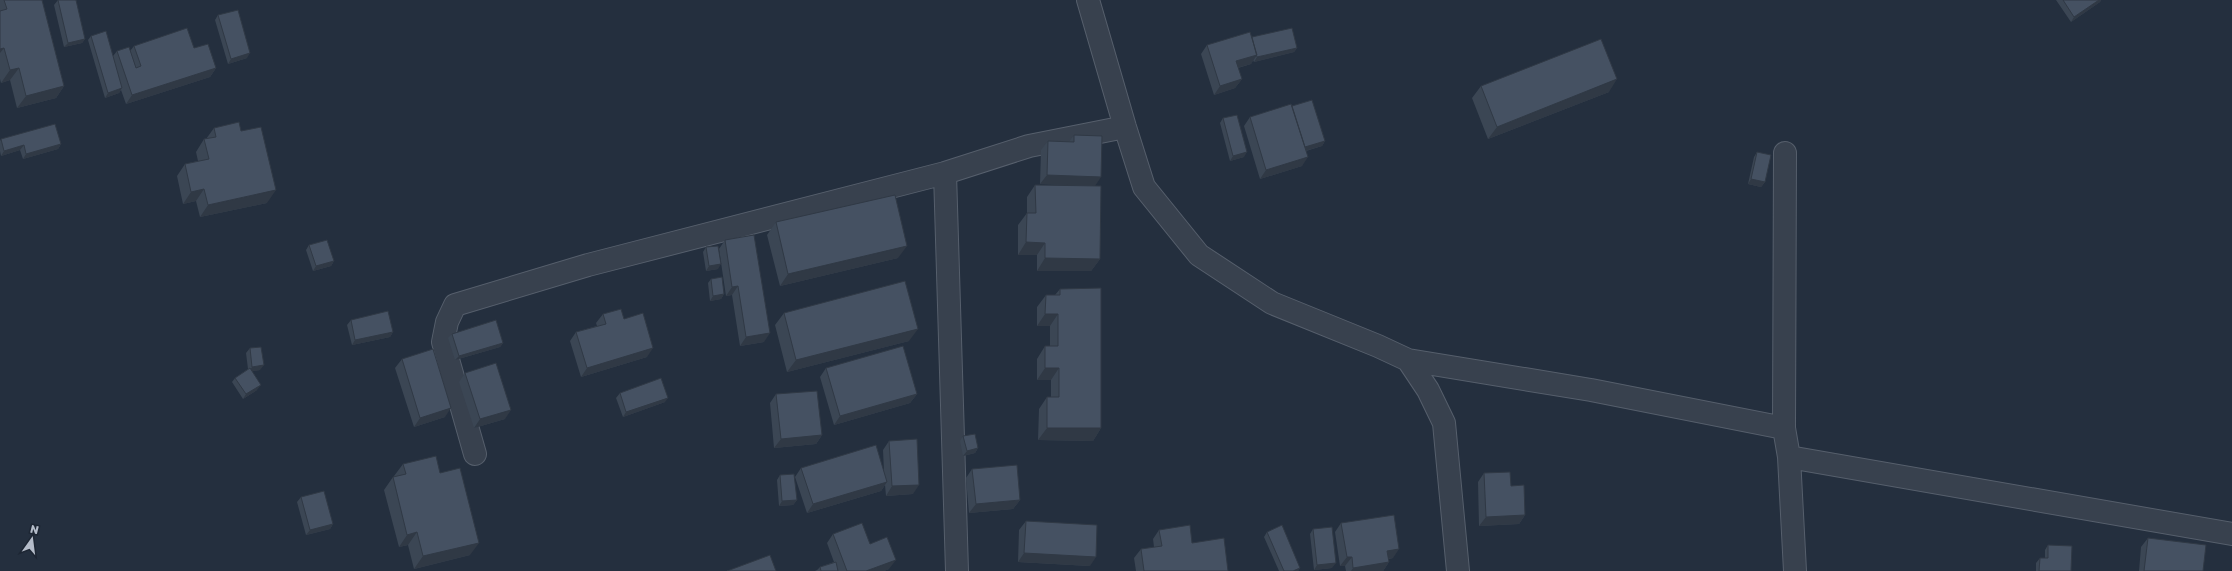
<svg xmlns="http://www.w3.org/2000/svg" width="2232" height="571" font-family="'Golos Text',sans-serif">
<style>
.lines{fill:none;stroke-linecap:round;stroke-linejoin:round}
.minor-casing{stroke:#565f6c;stroke-width:24}
.minor{stroke:#38414e;stroke-width:22}
.wall{fill:#3b4654}
.shaded-wall{fill:#303945}
.building{fill:#455162;stroke:#303945}
</style>
<rect width="100%" height="100%" fill="#242f3e"/>
<g class="lines">
<g class="minor-casing">
<path id="minor" d="M1088 0 1125 127 1144 187 1199 255 1272 303 1378 346 1408 360 1591 390 1784 428
M1785 153 1784 428 1789 457 1795 571
M1408 360 1428 390 1444 423 1458 571
M475 454 443 342 447 322 455 305 588 265 945 173
M1789 457 2232 534
M957 571 945 173 1029 146 1125 127"/>
</g>
<use href="#minor" class="minor"/>
</g>
<path class="wall" d="M0 0H42L64 86 56 98 17 108 10 80 1 83 0 79Z
M58 0 85 39 82 43 64 47 54 5Z
M2056 0H2101L2100 2 2071 22Z
M218 15 247 58 228 64 215 20Z
M91 36 113 56 117 51H130L134 46 194 48 216 68 210 77 126 104 121 90 119 93 105 98 88 40Z
M1252 38 1297 48 1294 52 1254 62 1253 60 1251 64 1238 68 1242 79 1235 88 1214 95 1201 54 1207 45Z
M1481 86 1609 92 1488 139 1472 98Z
M1292 106 1325 141 1322 146 1306 151 1302 166 1260 179 1244 126 1250 117Z
M1223 118 1244 157 1230 161 1220 123Z
M214 128 241 131 267 203 200 217 196 201 183 204 177 176 185 164 198 161 196 152 204 139H206Z
M1074 135 1095 186 1100 259 1091 271H1037V255H1018V225L1027 213V197L1035 185 1090 186 1040 184 1041 150 1048 141 1069 142Z
M1 139 61 144 58 149 23 159 20 150 1 156 0 151V141Z
M1757 152 1765 182 1761 187 1748 184 1754 157Z
M776 222 898 258 780 286 767 235Z
M725 240 764 342 740 346 732 295 726 296 719 249Z
M309 245 334 261 331 266 313 271 306 250Z
M706 247 718 269 706 271 703 252Z
M711 279 724 294 721 299 710 301 708 283Z
M1060 289 1101 428 1093 441 1038 440 1039 409 1047 397H1051V380H1037V359L1045 346H1050V326H1037V307L1046 295H1055Z
M784 313 909 341 787 372 775 325Z
M603 314 624 319 647 357 581 377 570 341 576 332 597 326 596 323Z
M351 320 393 332 390 337 352 345 347 325Z
M452 334 503 343 500 347 455 360 448 338Z
M250 348 260 370 252 371 257 390 243 399 232 382 235 378 248 369 246 353Z
M402 359 445 417 414 427 395 368Z
M826 368 917 394 910 403 834 425 820 377Z
M465 373 505 419 474 428 459 382Z
M620 393 665 402 623 417 616 398Z
M776 394 822 435 816 444 774 448 770 403Z
M963 436 978 448 975 453 963 456 960 441Z
M889 441 913 494 886 496 885 485 881 491 807 513 795 477 801 468 884 472 883 450Z
M403 464 440 473 470 555 414 569 408 545 399 547 384 490 393 477H394V476Z
M972 469 1020 500 1013 509 969 513 966 478Z
M1484 473 1511 486 1525 515 1519 524 1479 526 1478 482Z
M780 475 797 500 793 505 779 506 777 480Z
M301 497 333 524 330 529 306 535 297 502Z
M1026 521 1090 566 1018 562 1019 530Z
M1341 523 1393 558 1389 559V562L1383 571H1346L1345 566H1340L1335 532Z
M1313 529 1332 568 1314 570 1310 534Z
M1159 530 1192 543 1228 571H1136L1134 558 1141 549 1154 547 1153 539Z
M1267 532 1300 568 1298 571H1279L1264 537Z
M833 534 870 544 889 569 884 571H815L817 570 820 567 834 562 827 543Z
M2148 538 2203 571H2139L2141 547Z
M2048 545 2071 571H2036V563L2040 558H2045V550Z"/>
<path class="shaded-wall" d="M2099 0H2101L2100 2 2071 22 2074 17Z
M85 39 82 43 64 47 68 43Z
M4 48 0 53V49Z
M1297 48 1294 52 1254 62 1257 57Z
M250 53 247 58 228 64 231 59Z
M1257 55 1251 64 1229 70 1236 61Z
M19 68 10 80 1 83 10 70Z
M216 68 210 77 126 104 132 95Z
M1242 79 1235 88 1214 95 1220 86Z
M1617 79 1609 92 1488 139 1497 127Z
M64 86 56 98 17 108 26 96Z
M122 88 119 93 105 98 108 93Z
M1325 141 1322 146 1301 152 1305 147Z
M61 144 58 149 23 159 26 154Z
M24 145 20 150 1 156 4 151Z
M1247 152 1244 157 1230 161 1233 156Z
M1308 157 1302 166 1260 179 1266 170Z
M1047 175 1101 177 1095 186 1040 184Z
M1751 179 1765 182 1761 187 1748 184Z
M204 189 196 201 183 204 191 192Z
M276 190 267 203 200 217 208 205Z
M1026 242 1045 243 1037 255H1018Z
M907 246 898 258 780 286 788 274Z
M1045 258 1100 259 1091 271H1037Z
M334 261 331 266 313 271 316 266Z
M721 264 718 269 706 271 709 266Z
M738 286 732 295 726 296 732 287Z
M724 294 721 299 710 301 713 296Z
M1045 314H1058L1050 326H1037Z
M918 329 909 341 787 372 796 360Z
M393 332 390 337 352 345 355 340Z
M770 333 764 342 740 346 746 337Z
M503 343 500 347 455 360 459 356Z
M653 348 647 357 581 377 587 368Z
M264 365 260 370 249 372 252 367Z
M1045 368H1059L1051 380H1037Z
M261 385 257 390 243 399 246 394Z
M917 394 910 403 834 425 840 416Z
M668 398 665 402 623 417 626 412Z
M451 408 445 417 414 427 420 418Z
M511 410 505 419 474 428 480 419Z
M1047 428H1101L1093 441 1038 440Z
M822 435 816 444 774 448 781 439Z
M978 448 975 453 963 456 967 451Z
M887 482 881 491 807 513 813 504Z
M919 485 913 494 886 496 892 486Z
M797 500 793 505 779 506 782 501Z
M1020 500 1013 509 969 513 976 504Z
M1525 515 1519 524 1479 526 1486 517Z
M333 524 330 529 306 535 310 530Z
M417 532 408 545 399 547 407 535Z
M479 543 470 555 414 569 423 556Z
M1399 549 1393 558 1381 560 1387 551Z
M1024 553 1096 557 1090 566 1018 562Z
M1347 557H1352L1345 566H1340Z
M896 560 889 569 884 571H866Z
M1389 562 1383 571H1351L1353 568Z
M1336 563 1332 568 1314 570 1317 565Z
M1300 568 1298 571H1293Z"/>
<path class="building" d="M4 0H42L64 86 26 96 19 68 10 70 4 48 0 49V11L7 9Z
M58 0H76L85 39 68 43Z
M2063 0H2099L2074 17Z
M238 10 250 53 231 59 218 15Z
M187 28 194 48 208 44 216 68 132 95 117 51 129 47 136 68 141 66 134 46Z
M1292 28 1297 48 1257 57 1252 37Z
M106 31 122 88 108 93 91 36Z
M1250 32 1257 55 1236 61 1242 79 1220 86 1207 45Z
M1601 39 1617 79 1497 127 1481 86Z
M1312 100 1325 141 1305 147 1292 106Z
M1291 104 1308 157 1266 170 1250 117Z
M1237 115 1247 152 1233 156 1223 118Z
M239 122 241 131 261 127 276 190 208 205 204 189 191 192 185 164 209 159 204 139 216 137 214 128Z
M55 124 61 144 26 154 24 145 4 151 1 139Z
M1074 135 1102 136 1101 177 1047 175 1048 141 1074 142Z
M1757 152 1771 155 1765 182 1751 179Z
M1035 185 1101 186 1100 259 1045 258V243L1026 242 1027 213H1036Z
M895 195 907 246 788 274 776 222Z
M754 235 770 333 746 337 738 286 732 287 725 240Z
M327 240 334 261 316 266 309 245Z
M718 246 721 264 709 266 706 247Z
M722 277 724 294 713 296 711 279Z
M905 281 918 329 796 360 784 313Z
M1101 288V428H1047V397H1059V368H1045V346H1058V314H1045L1046 295H1060V289Z
M621 309 624 319 643 313 653 348 587 368 576 332 606 324 603 314Z
M388 311 393 332 355 340 351 320Z
M496 320 503 343 459 356 452 334Z
M903 346 917 394 840 416 826 368Z
M261 347 264 365 252 367 250 348Z
M433 349 451 408 420 418 402 359Z
M496 363 511 410 480 419 465 373Z
M250 368 261 385 246 394 235 378Z
M661 378 668 398 626 412 620 393Z
M817 391 822 435 781 439 776 394Z
M975 434 978 448 967 451 963 436Z
M917 439 919 485 892 486 889 441Z
M876 445 887 482 813 504 801 468Z
M436 456 440 473 460 468 479 543 423 556 417 532 407 535 393 477 406 474 403 464Z
M1017 465 1020 500 976 504 972 469Z
M1510 472 1511 486 1524 485 1525 515 1486 517 1484 473Z
M794 474 797 500 782 501 780 475Z
M324 491 333 524 310 530 301 497Z
M1394 515 1399 549 1387 551 1389 562 1353 568 1352 557H1347L1341 523Z
M1026 521 1097 525 1096 557 1024 553Z
M862 523 870 544 887 537 896 560 866 571H847L833 534Z
M1190 525 1192 543 1224 538 1228 571H1144L1141 549 1162 546 1159 530Z
M1282 525 1300 568 1293 571H1284L1267 532Z
M1332 527 1336 563 1317 565 1313 529Z
M2148 538 2206 545 2203 571H2144Z
M2048 545 2072 546 2071 571H2039L2040 558H2048Z
M770 555 776 571H727Z
M836 562 838 571H821L820 567Z"/>
<g transform="translate(32 539) rotate(14)" stroke="#1d2633" stroke-width="3" paint-order="stroke">
<path d="M0-3L7 15L0 10L-7 15Z" fill="#b4bcc9"/>
<text y="-6" font-size="11" font-weight="bold" text-anchor="middle" fill="#b4bcc9">N</text>
</g>
</svg>
